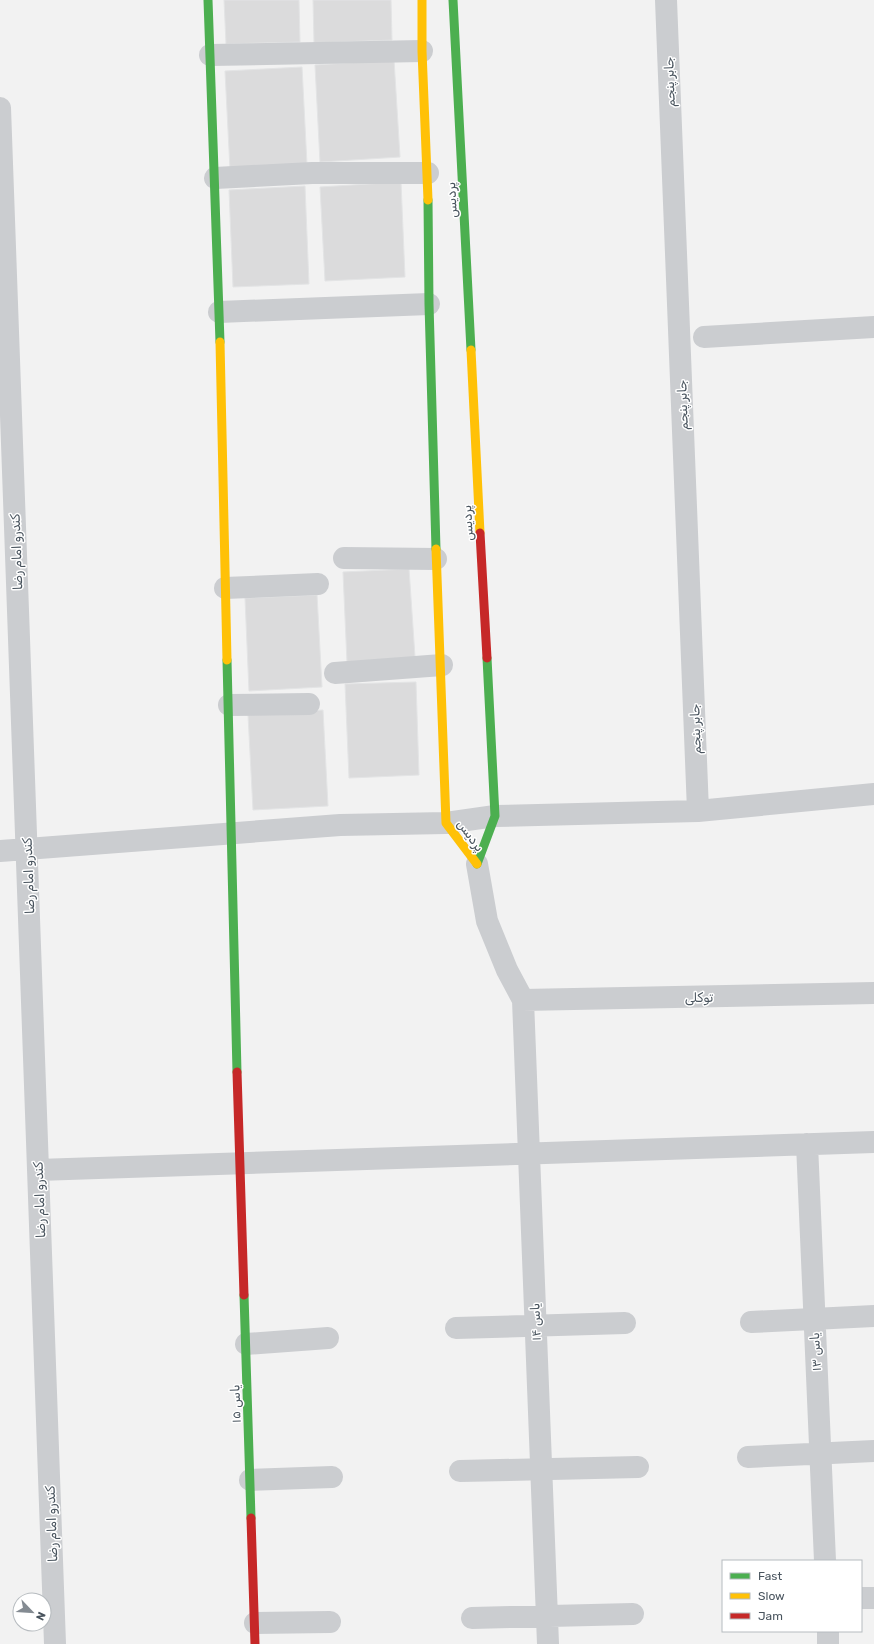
<svg xmlns="http://www.w3.org/2000/svg" width="874" height="1644" font-family="Rubik,Vazirmatn,sans-serif">
<style>
.building{fill:#dbdbdc;stroke:#e3e4e5}
.lines{fill:none;stroke-linecap:round;stroke-linejoin:round}
.street{stroke:#cbcdd0;stroke-width:22}
.fast{stroke:#4caf50;stroke-width:9}
.slow{stroke:#ffc107;stroke-width:9}
.jam{stroke:#c62828;stroke-width:9}
.labels{text-anchor:middle;stroke-width:3;stroke-linejoin:round;paint-order:stroke}
.street-label{font-size:13px;fill:#49545e;stroke:#fff}
</style>
<rect width="100%" height="100%" fill="#f2f2f2"/>
<path class="building" d="M224 0H299L300 42 226 44Z
M313 0H391L392 40 314 43Z
M394 60 400 157 320 162 315 65Z
M302 67 307 165 230 169 225 71Z
M401 182 405 277 325 281 320 187Z
M305 186 309 284 233 287 229 190Z
M409 569 415 657 347 662 343 572Z
M317 595 322 687 249 691 245 598Z
M416 682 419 775 349 778 345 684Z
M323 710 328 806 253 810 248 715Z"/>
<g class="lines">
<path class="street" d="M666 0 698 811
M210 55 422 51
M0 108 55 1644
M215 178 312 173H428
M219 312 429 304
M704 337 874 327
M344 558 436 559
M225 588 318 584
M335 673 442 665
M229 705 309 704
M0 851 340 825 446 823 495 816 698 811 874 794
M477 864 487 921 507 970 523 1000 548 1644
M523 1000 874 993
M807 1144 825 1561
M38 1170 874 1142
M751 1322 874 1316
M456 1328 625 1323
M246 1344 328 1338
M748 1457 874 1451
M460 1471 638 1467
M250 1480 332 1477
M861 1598H874
M472 1618 633 1614
M255 1623 330 1622
M828 1631V1644"/>
<path class="fast" d="M208 0 220 342
M453 0 471 350
M428 200 429 304 436 549
M227 660 237 1072
M477 864 495 816 487 658
M244 1295 251 1518"/>
<path class="slow" d="M422 0V51L428 200
M220 342 227 660
M471 350 480 533
M436 549 446 823 477 864"/>
<path class="jam" d="M480 533 487 658
M237 1072 244 1295
M251 1518 255 1644"/>
</g>
<g class="labels">
<g class="street-label">
<text transform="translate(669 82) rotate(-92)" y="5">جابر پنجم</text>
<text transform="translate(451 200) rotate(-93)" y="5">پردیس</text>
<text transform="translate(682 405) rotate(-92)" y="5">جابر پنجم</text>
<text transform="translate(467 523) rotate(-93)" y="5">پردیس</text>
<text transform="translate(16 552) rotate(-92)" y="5">کندرو امام رضا</text>
<text transform="translate(695 729) rotate(-92)" y="5">جابر پنجم</text>
<text transform="translate(471 835) rotate(54)" y="5">پردیس</text>
<text transform="translate(28 876) rotate(-92)" y="5">کندرو امام رضا</text>
<text transform="translate(699 997) rotate(-1)" y="5">توکلی</text>
<text transform="translate(39 1200) rotate(-92)" y="5">کندرو امام رضا</text>
<text transform="translate(535 1322) rotate(-92)" y="5">یاس ۱۴</text>
<text transform="translate(815 1352) rotate(-93)" y="5">یاس ۱۳</text>
<text transform="translate(235 1404) rotate(-92)" y="5">یاس ۱۵</text>
<text transform="translate(51 1524) rotate(-92)" y="5">کندرو امام رضا</text>
</g>
</g>
<rect x="722" y="1560" width="140" height="72" fill="#ffffff" stroke="#b6bbbf"/>
<rect x="730" y="1573" width="20" height="6" fill="#4caf50" stroke="#b6bbbf"/>
<text x="758" y="1580" font-size="12" fill="#49545e">Fast</text>
<rect x="730" y="1593" width="20" height="6" fill="#ffc107" stroke="#b6bbbf"/>
<text x="758" y="1600" font-size="12" fill="#49545e">Slow</text>
<rect x="730" y="1613" width="20" height="6" fill="#c62828" stroke="#b6bbbf"/>
<text x="758" y="1620" font-size="12" fill="#49545e">Jam</text>
<g transform="translate(32 1612) rotate(115)"><circle r="19" fill="#ffffff" stroke="#b6bbbf"/>
<path d="M0-3L7 15L0 10L-7 15Z" fill="#848b92"/>
<text y="-6" font-size="11" font-weight="bold" text-anchor="middle" fill="#49545e">N</text>
</g>
</svg>
